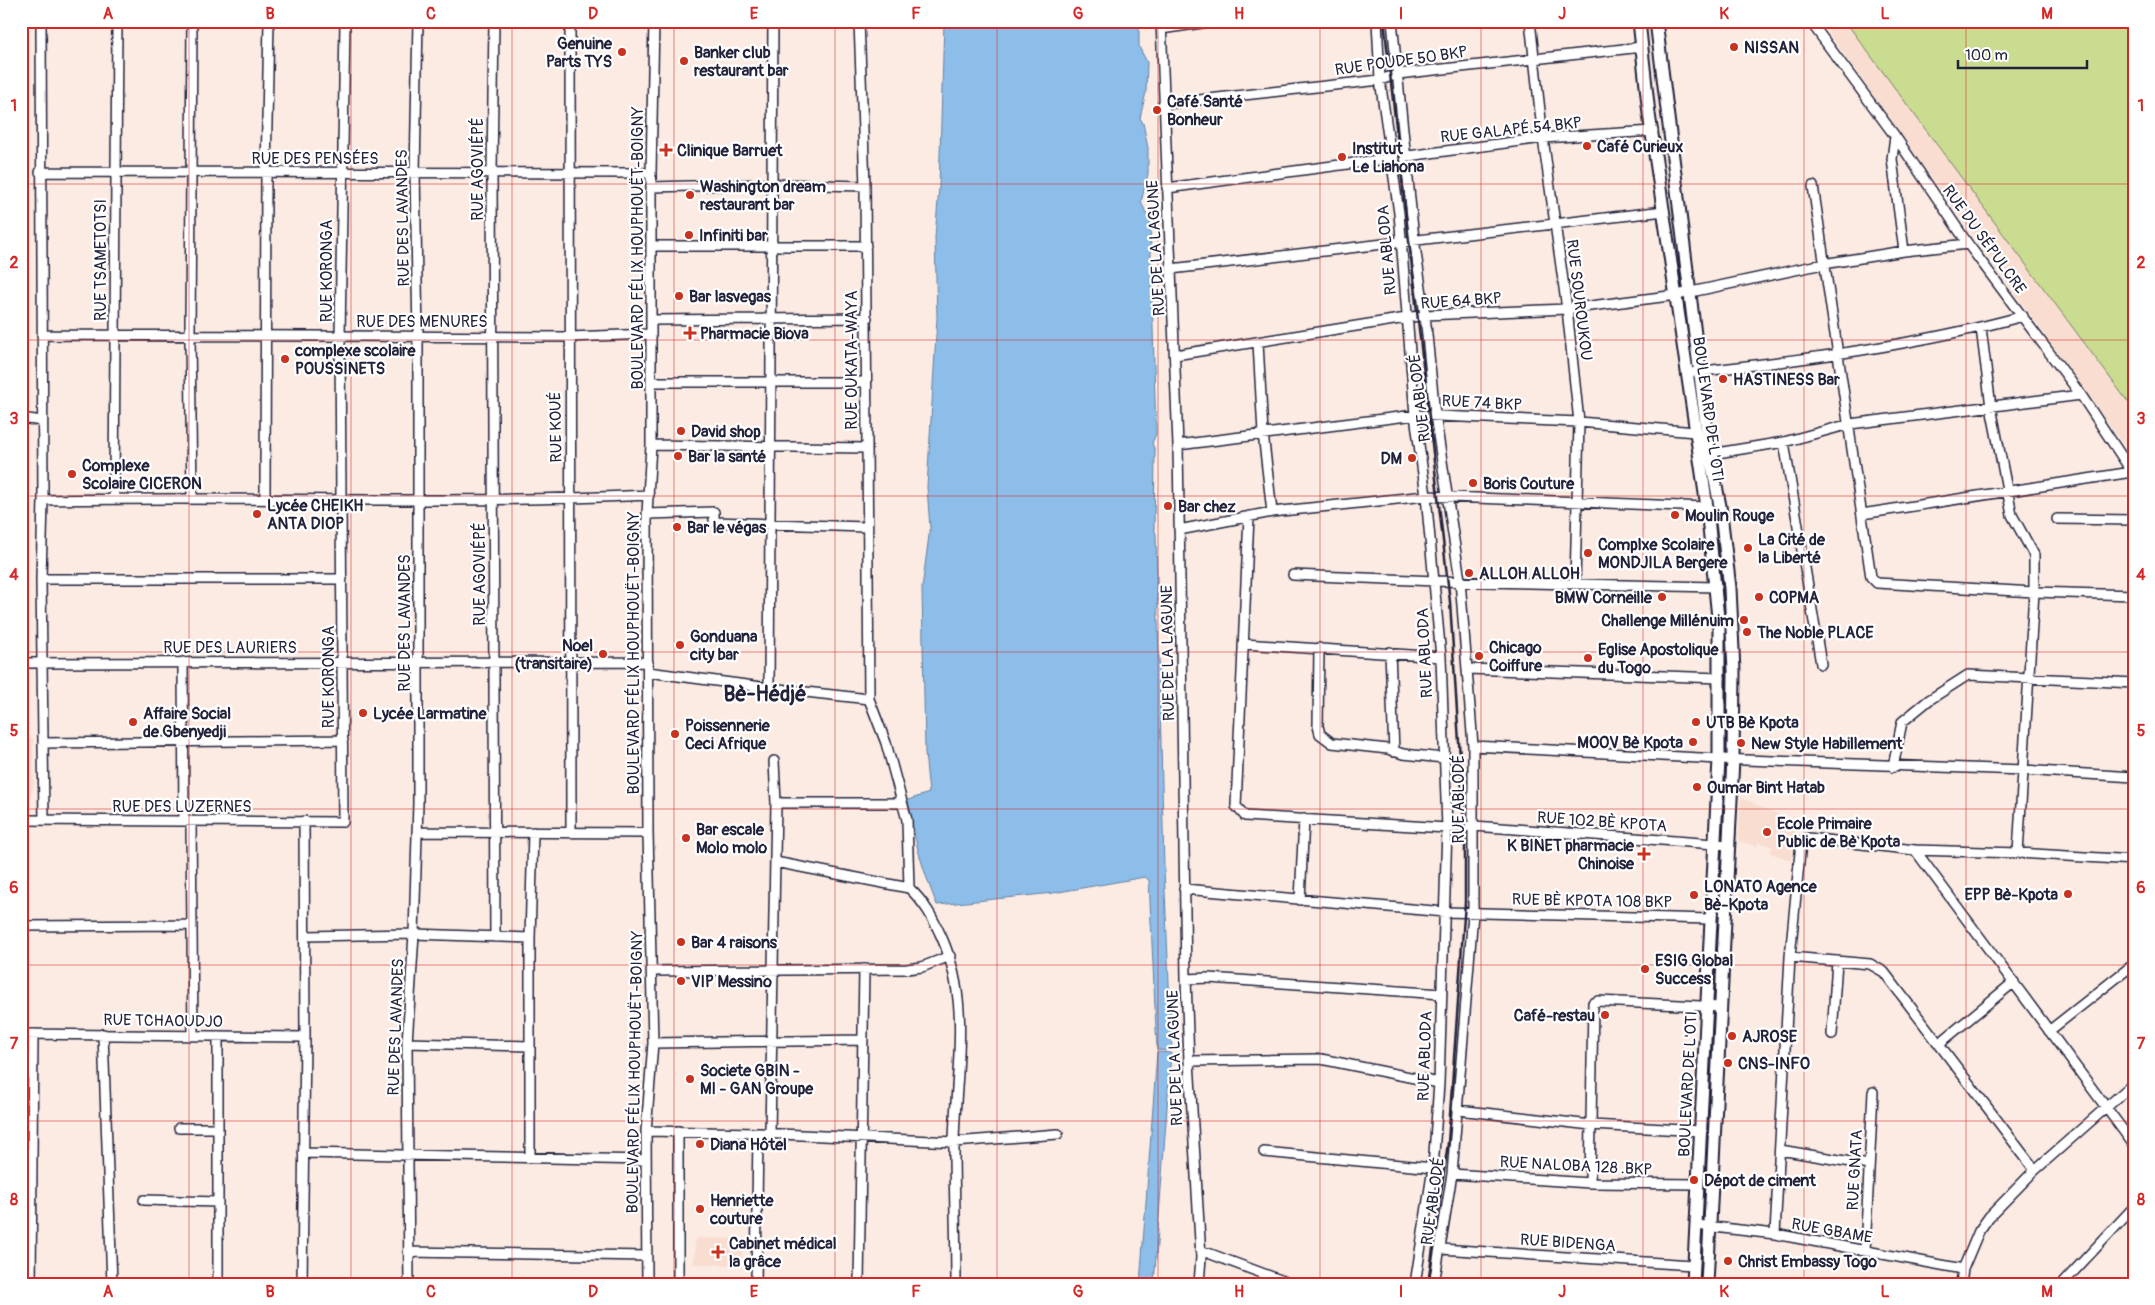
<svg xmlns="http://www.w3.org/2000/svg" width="2155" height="1305" font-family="Pangolin,sans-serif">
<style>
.built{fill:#f8ddd0}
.green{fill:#cadc90;stroke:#767f66}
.water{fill:#8dbee9;stroke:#6280a3}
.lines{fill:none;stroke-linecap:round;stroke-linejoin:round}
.minor-casing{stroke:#22223b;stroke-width:12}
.major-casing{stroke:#22223b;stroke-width:15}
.minor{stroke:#fff;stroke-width:9}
.major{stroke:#fff;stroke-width:11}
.rail{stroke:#22223b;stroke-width:2.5}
.grid{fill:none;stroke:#d62828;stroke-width:1;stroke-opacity:0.55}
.poi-dot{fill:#c8321e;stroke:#fff;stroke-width:2}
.labels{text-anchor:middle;stroke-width:4.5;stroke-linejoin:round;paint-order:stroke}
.poi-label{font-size:16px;font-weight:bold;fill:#22223b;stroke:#fff;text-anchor:start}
.street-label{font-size:16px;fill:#22223b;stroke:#fff}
.district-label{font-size:21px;font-weight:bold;fill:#22223b;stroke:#fff}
.neatline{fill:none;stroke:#d62828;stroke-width:2}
.grid-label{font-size:16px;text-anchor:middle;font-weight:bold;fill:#d62828}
</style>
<rect width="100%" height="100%" fill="#fbebe3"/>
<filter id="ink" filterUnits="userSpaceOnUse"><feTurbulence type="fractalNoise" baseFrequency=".02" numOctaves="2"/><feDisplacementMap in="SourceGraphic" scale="10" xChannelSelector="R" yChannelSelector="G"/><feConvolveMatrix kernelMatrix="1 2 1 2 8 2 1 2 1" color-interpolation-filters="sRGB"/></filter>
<g filter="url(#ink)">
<path class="built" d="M1820 21H2134V459L1930 175Z
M21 737 33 738 34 785 29 802 21 808Z
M1741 798 1797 823 1791 860 1770 853 1772 846 1758 842 1757 846 1738 841Z
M695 1238 743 1239 742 1265 694 1264Z"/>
<path class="green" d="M1845 21H2134V410Z"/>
<path class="water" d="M944 21H1139V47L1147 62 1146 92 1140 118 1143 123 1148 148V174L1141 202 1150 221 1156 434 1152 443 1155 451 1154 528 1156 534 1164 868 1172 1051 1157 1050 1149 880 1145 877 1053 893 937 905C923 871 913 837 908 800L929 793 925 753 922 588 930 528 927 487 937 318 935 238 939 188Z
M1157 1052 1171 1053 1154 1284H1140Z"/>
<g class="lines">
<g class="minor-casing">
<path id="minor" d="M41 21 43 500 41 579 44 820
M192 21 190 335 192 498
M494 21 492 172 495 937
M570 21 571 833
M859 21 865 186 869 699 886 743 907 820 909 888C925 903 933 918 942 938 972 1006 955 1072 954 1144 954 1190 956 1237 956 1284
M1161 21 1178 445 1186 979 1189 1061 1201 1257 1199 1284
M1377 21 1380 80 1399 213 1415 415 1426 496 1441 657 1447 828 1439 1083 1433 1168 1415 1284
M1392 21 1414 239 1425 315 1435 415 1460 580 1473 746V913L1452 1174 1434 1284
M1530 21 1543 138 1567 309 1579 422 1575 584
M1810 21 1895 136 1968 244 2081 395 2134 475
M1161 29 1216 21
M1163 104 1380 80 1398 74 1642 47
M1895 136 1892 159 1904 251
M40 172 651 173
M1813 186 1871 577 1877 583 2034 592 2134 595
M651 187 773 184 865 186
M1167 188 1543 138 1653 131
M652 246H866
M1171 269 1664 211
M652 320 867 318
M1981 328 1991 407 2012 515 2034 555V592L2018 853
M42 335 569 337 651 334
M1258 343 1263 433 1272 512
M1175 355 1425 315 1567 309 1677 295 1823 264 1904 251 1968 244
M1695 372C1803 360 1918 345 2023 316
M651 382H866
M21 418 42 421
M1784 442 1821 664
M651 445 866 448
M1178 445 1415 415 1579 422 1695 432
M1705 455 1784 442 1850 424 2081 395
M114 498 117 21
M265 498 266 173 269 21
M43 500C245 496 447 505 649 495
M647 514 714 512V522L866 527
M1862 514 2132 472
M1249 516 1236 806 1245 816 1447 828 1474 826 1728 845
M2057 519 2134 520
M1179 530 1272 512 1426 496 1707 507
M1293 575 1435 581 1717 587
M41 579H342
M1244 644 1441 657
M1319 648 1318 726 1320 734 1332 743 1388 749 1403 754 1444 758
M1390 652 1394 752
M183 662 184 821
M21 663 648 662
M1467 669 1720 678
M648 672 769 688 869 699
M769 688 773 21
M43 743 343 740
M1473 746 1719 759 2023 770 2134 777
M1893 767 1902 722 1929 700 1968 675 2134 683
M776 803H902
M21 820 343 822 340 336 345 21
M191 821 193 1035
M417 832 648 833
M1915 850 2134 1145
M775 862 909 888
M1184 889 1445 912 1710 919
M1300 900 1304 819
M21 926 191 925
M305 936 414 934 530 938
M1790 957 1870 964 1884 972 2035 1170
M652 971 907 969 922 967 950 956
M1186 979 1209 978 1442 994
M2049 1031 2134 964
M21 1034 305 1037
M103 1034 112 1284
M1832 1034 1837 961
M407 1043 530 1046
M653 1043 863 1040
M1940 1043 2014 982
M1189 1061 1321 1059 1439 1083
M1458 1110 1591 1125 1702 1131
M179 1128H218V1036
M218 1128V1284
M646 1131 758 1133 954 1142 1058 1134
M678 1131V1284
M770 1133 776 803 774 761
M1780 1150 1869 1165
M1264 1152 1433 1168
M303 1153 646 1160
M530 1157V938L533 832
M1452 1174 1590 1183 1698 1184
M1590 1183 1593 1003 1598 1001 1721 1007
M144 1200 218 1202
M1696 1225 1775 1234 1963 1269
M1775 1234 1790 957 1801 842 1808 838 1915 850 2018 853 2134 860
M1441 1249 1693 1265
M1200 1250 1291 1284
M1865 1251 1873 1092
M408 1252 647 1256
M31 1284 33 1034
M302 1284 305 1037 304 821
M409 1284 407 1043 414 934 418 803V336L415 172 418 21
M647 1284 646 1131 653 1043 648 833 647 514 651 445V173L654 21
M756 1284 758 1133
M859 1284 864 969
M1961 1284 1963 1269 1979 1231 1989 1217 2035 1170 2134 1083
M2062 1284 2134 1207"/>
</g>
<g class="major-casing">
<path id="major" d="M1639 21 1649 114 1707 507 1719 628V759L1693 1284
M1656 21 1710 455 1720 506 1730 588 1734 671 1733 759 1707 1284"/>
</g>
<use href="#minor" class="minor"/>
<use href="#major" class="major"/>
<path class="rail" d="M1384 21 1450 602 1465 836V902L1448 1143 1428 1284"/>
</g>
</g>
<path class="grid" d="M189 21V1284M351 21V1284M512 21V1284M674 21V1284M835 21V1284M997 21V1284M1158 21V1284M1320 21V1284M1481 21V1284M1643 21V1284M1804 21V1284M1966 21V1284M21 184H2134M21 340H2134M21 496H2134M21 652H2134M21 809H2134M21 965H2134M21 1121H2134"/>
<g class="poi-dot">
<circle cx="1734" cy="47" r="5"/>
<circle cx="622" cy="52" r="5"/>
<circle cx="684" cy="61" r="5"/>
<circle cx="1157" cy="110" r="5"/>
<circle cx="1587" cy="146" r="5"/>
<path d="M663.5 142.5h5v5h5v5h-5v5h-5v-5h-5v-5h5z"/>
<circle cx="1342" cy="157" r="5"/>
<circle cx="690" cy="195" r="5"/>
<circle cx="689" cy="235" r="5"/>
<circle cx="679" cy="296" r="5"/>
<path d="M687.5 325.5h5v5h5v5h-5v5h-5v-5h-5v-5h5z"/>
<circle cx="285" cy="359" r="5"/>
<circle cx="1723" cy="379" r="5"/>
<circle cx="681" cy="431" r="5"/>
<circle cx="678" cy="456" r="5"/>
<circle cx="1412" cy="458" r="5"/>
<circle cx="72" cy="474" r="5"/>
<circle cx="1473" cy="483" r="5"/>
<circle cx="1168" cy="506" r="5"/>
<circle cx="257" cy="514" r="5"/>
<circle cx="1675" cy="515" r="5"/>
<circle cx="677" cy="527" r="5"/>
<circle cx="1748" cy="548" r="5"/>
<circle cx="1588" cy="553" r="5"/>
<circle cx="1469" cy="573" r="5"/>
<circle cx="1662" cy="597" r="5"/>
<circle cx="1759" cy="597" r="5"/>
<circle cx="1744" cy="620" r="5"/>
<circle cx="1747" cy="632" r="5"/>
<circle cx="680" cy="645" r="5"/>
<circle cx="603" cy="654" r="5"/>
<circle cx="1479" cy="656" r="5"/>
<circle cx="1588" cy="658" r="5"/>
<circle cx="363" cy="713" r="5"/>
<circle cx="133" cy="722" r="5"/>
<circle cx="1696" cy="722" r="5"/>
<circle cx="675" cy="734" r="5"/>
<circle cx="1693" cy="742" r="5"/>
<circle cx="1741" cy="743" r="5"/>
<circle cx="1697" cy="787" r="5"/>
<circle cx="1767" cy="832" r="5"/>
<circle cx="686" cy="838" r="5"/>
<path d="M1641.5 846.5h5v5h5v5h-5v5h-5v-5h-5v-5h5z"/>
<circle cx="2068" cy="894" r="5"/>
<circle cx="1694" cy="895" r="5"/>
<circle cx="681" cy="942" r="5"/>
<circle cx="1645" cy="969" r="5"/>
<circle cx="681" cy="981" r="5"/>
<circle cx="1605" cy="1015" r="5"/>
<circle cx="1732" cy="1036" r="5"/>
<circle cx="1728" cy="1063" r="5"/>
<circle cx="690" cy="1079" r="5"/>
<circle cx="700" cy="1144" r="5"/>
<circle cx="1694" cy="1180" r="5"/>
<circle cx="700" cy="1209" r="5"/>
<path d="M715.5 1244.5h5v5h5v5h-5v5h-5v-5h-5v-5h5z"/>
<circle cx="1728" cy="1261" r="5"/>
</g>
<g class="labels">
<g class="poi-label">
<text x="612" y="49" text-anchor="end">Genuine<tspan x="612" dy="18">Parts TYS</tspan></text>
<text x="1744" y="53">NISSAN</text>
<text x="694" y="58">Banker club<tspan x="694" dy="18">restaurant bar</tspan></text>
<text x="1167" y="107">Café Santé<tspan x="1167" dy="18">Bonheur</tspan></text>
<text x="1597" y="152">Café Curieux</text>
<text x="1352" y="154">Institut<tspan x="1352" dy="18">Le Liahona</tspan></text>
<text x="677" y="156">Clinique Barruet</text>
<text x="700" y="192">Washington dream<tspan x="700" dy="18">restaurant bar</tspan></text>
<text x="699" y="241">Infiniti bar</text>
<text x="689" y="302">Bar lasvegas</text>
<text x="700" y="339">Pharmacie Biova</text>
<text x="295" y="356">complexe scolaire<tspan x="295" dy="18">POUSSINETS</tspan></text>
<text x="1733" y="385">HASTINESS Bar</text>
<text x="691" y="437">David shop</text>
<text x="688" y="462">Bar la santé</text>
<text x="1402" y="464" text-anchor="end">DM</text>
<text x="82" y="471">Complexe<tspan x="82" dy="18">Scolaire CICERON</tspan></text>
<text x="1483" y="489">Boris Couture</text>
<text x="267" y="511">Lycée CHEIKH<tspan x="267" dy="18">ANTA DIOP</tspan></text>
<text x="1178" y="512">Bar chez</text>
<text x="1685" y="521">Moulin Rouge</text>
<text x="687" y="533">Bar le végas</text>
<text x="1758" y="545">La Cité de<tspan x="1758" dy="18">la Liberté</tspan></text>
<text x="1598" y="550">Complxe Scolaire<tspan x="1598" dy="18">MONDJILA Bergere</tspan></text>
<text x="1479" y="579">ALLOH ALLOH</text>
<text x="1652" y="603" text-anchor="end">BMW Corneille</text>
<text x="1769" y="603">COPMA</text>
<text x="1734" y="626" text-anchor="end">Challenge Millénuim</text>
<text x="1757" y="638">The Noble PLACE</text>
<text x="690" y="642">Gonduana<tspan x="690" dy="18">city bar</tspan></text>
<text x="593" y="651" text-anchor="end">Noel<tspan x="593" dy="18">(transitaire)</tspan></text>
<text x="1489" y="653">Chicago<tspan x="1489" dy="18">Coiffure</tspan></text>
<text x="1598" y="655">Eglise Apostolique<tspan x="1598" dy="18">du Togo</tspan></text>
<text x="143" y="719">Affaire Social<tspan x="143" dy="18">de Gbenyedji</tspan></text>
<text x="373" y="719">Lycée Larmatine</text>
<text x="1706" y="728">UTB Bè Kpota</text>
<text x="685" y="731">Poissennerie<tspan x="685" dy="18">Ceci Afrique</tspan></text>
<text x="1683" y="748" text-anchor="end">MOOV Bè Kpota</text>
<text x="1751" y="749">New Style Habillement</text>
<text x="1707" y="793">Oumar Bint Hatab</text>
<text x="1777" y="829">Ecole Primaire<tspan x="1777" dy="18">Public de Bè Kpota</tspan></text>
<text x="696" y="835">Bar escale<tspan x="696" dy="18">Molo molo</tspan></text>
<text x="1634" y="851" text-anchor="end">K BINET pharmacie<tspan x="1634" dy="18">Chinoise</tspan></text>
<text x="1704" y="892">LONATO Agence<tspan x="1704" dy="18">Bè-Kpota</tspan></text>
<text x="2058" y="900" text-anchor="end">EPP Bè-Kpota</text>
<text x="691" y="948">Bar 4 raisons</text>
<text x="1655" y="966">ESIG Global<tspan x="1655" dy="18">Success</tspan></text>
<text x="691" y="987">VIP Messino</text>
<text x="1595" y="1021" text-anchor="end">Café-restau</text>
<text x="1742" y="1042">AJROSE</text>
<text x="1738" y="1069">CNS-INFO</text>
<text x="700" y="1076">Societe GBIN -<tspan x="700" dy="18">MI - GAN Groupe</tspan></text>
<text x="710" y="1150">Diana Hôtel</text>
<text x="1704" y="1186">Dépot de ciment</text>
<text x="710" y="1206">Henriette<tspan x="710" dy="18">couture</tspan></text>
<text x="729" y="1249">Cabinet médical<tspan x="729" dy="18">la grâce</tspan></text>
<text x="1738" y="1267">Christ Embassy Togo</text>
</g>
<g class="street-label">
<text transform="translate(1401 60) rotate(-8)" y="6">RUE POUDE 50 BKP</text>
<text transform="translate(1511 129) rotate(-6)" y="6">RUE GALAPÉ 54 BKP</text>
<text x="315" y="164">RUE DES PENSÉES</text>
<text transform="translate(477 169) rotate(-90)" y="6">RUE AGOVIÉPÉ</text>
<text transform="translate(402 218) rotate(-91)" y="6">RUE DES LAVANDES</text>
<text transform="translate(1985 239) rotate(54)" y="6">RUE DU SÉPULCRE</text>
<text transform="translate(637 248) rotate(-90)" y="6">BOULEVARD FÉLIX HOUPHOUËT-BOIGNY</text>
<text transform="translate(1155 248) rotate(-93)" y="6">RUE DE LA LAGUNE</text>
<text transform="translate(1386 250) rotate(-95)" y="6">RUE ABLODA</text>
<text transform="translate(100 260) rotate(-90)" y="6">RUE TSAMETOTSI</text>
<text transform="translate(326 271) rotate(-90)" y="6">RUE KORONGA</text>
<text transform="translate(1461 300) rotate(-4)" y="6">RUE 64 BKP</text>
<text transform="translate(1580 300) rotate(83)" y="6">RUE SOUROUKOU</text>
<text x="422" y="327">RUE DES MENURES</text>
<text transform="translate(851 360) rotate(-90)" y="6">RUE OUKATA-WAYA</text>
<text transform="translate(1419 398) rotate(-97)" y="6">RUE ABLODÉ</text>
<text transform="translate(1482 402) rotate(3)" y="6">RUE 74 BKP</text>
<text transform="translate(1709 409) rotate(82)" y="6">BOULEVARD DE L'OTI</text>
<text transform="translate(555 427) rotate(-91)" y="6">RUE KOUÉ</text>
<text transform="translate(479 574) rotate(-90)" y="6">RUE AGOVIÉPÉ</text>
<text transform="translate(404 623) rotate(-90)" y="6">RUE DES LAVANDES</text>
<text x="230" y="653">RUE DES LAURIERS</text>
<text transform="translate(633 653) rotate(-90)" y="6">BOULEVARD FÉLIX HOUPHOUËT-BOIGNY</text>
<text transform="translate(1167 653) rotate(-91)" y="6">RUE DE LA LAGUNE</text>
<text transform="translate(1424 653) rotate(-93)" y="6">RUE ABLODA</text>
<text transform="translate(328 677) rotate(-90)" y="6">RUE KORONGA</text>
<text transform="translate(1458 799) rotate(-90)" y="6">RUE ABLODÉ</text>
<text x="182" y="812">RUE DES LUZERNES</text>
<text transform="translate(1602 821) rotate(4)" y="6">RUE 102 BÈ KPOTA</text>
<text transform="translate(1592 900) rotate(1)" y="6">RUE BÈ KPOTA 108 BKP</text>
<text transform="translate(163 1020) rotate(1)" y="6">RUE TCHAOUDJO</text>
<text transform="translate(395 1027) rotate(-88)" y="6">RUE DES LAVANDES</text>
<text transform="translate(1424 1056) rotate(-88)" y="6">RUE ABLODA</text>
<text transform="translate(1174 1058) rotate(-92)" y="6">RUE DE LA LAGUNE</text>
<text transform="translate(634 1072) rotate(-89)" y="6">BOULEVARD FÉLIX HOUPHOUËT-BOIGNY</text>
<text transform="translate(1687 1084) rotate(-87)" y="6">BOULEVARD DE L'OTI</text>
<text transform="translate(1576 1165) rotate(3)" y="6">RUE NALOBA 128 .BKP</text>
<text transform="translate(1854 1170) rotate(-87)" y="6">RUE GNATA</text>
<text transform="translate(1432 1201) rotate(-82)" y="6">RUE ABLODÉ</text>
<text transform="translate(1832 1230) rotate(10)" y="6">RUE GBAME</text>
<text transform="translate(1568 1242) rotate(4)" y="6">RUE BIDENGA</text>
</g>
<g class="district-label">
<text x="765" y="701">Bè-Hédjé</text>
</g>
</g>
<rect width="2155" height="1305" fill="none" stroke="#fff" stroke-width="55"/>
<path d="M1958 60v8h129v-8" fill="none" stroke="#22223b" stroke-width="2.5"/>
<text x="1965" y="60" font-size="15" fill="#22223b" stroke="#ffffff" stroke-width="4" paint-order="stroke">100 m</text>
<rect x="28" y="28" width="2100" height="1250" class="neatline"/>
<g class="grid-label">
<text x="108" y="19">A</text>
<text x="270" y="19">B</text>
<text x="431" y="19">C</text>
<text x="593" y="19">D</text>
<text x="754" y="19">E</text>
<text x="916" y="19">F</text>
<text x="1078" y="19">G</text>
<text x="1239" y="19">H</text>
<text x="1401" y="19">I</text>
<text x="1562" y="19">J</text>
<text x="1724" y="19">K</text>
<text x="1885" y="19">L</text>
<text x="2047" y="19">M</text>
<text x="14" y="111">1</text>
<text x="2141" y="111">1</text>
<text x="14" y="268">2</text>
<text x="2141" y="268">2</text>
<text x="14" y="424">3</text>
<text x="2141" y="424">3</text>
<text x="14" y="580">4</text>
<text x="2141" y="580">4</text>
<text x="14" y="736">5</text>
<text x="2141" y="736">5</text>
<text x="14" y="893">6</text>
<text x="2141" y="893">6</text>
<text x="14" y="1049">7</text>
<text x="2141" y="1049">7</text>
<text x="14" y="1205">8</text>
<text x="2141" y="1205">8</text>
<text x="108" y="1297">A</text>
<text x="270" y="1297">B</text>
<text x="431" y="1297">C</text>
<text x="593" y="1297">D</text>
<text x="754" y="1297">E</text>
<text x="916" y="1297">F</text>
<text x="1078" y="1297">G</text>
<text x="1239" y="1297">H</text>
<text x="1401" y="1297">I</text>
<text x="1562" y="1297">J</text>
<text x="1724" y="1297">K</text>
<text x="1885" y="1297">L</text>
<text x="2047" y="1297">M</text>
</g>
</svg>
